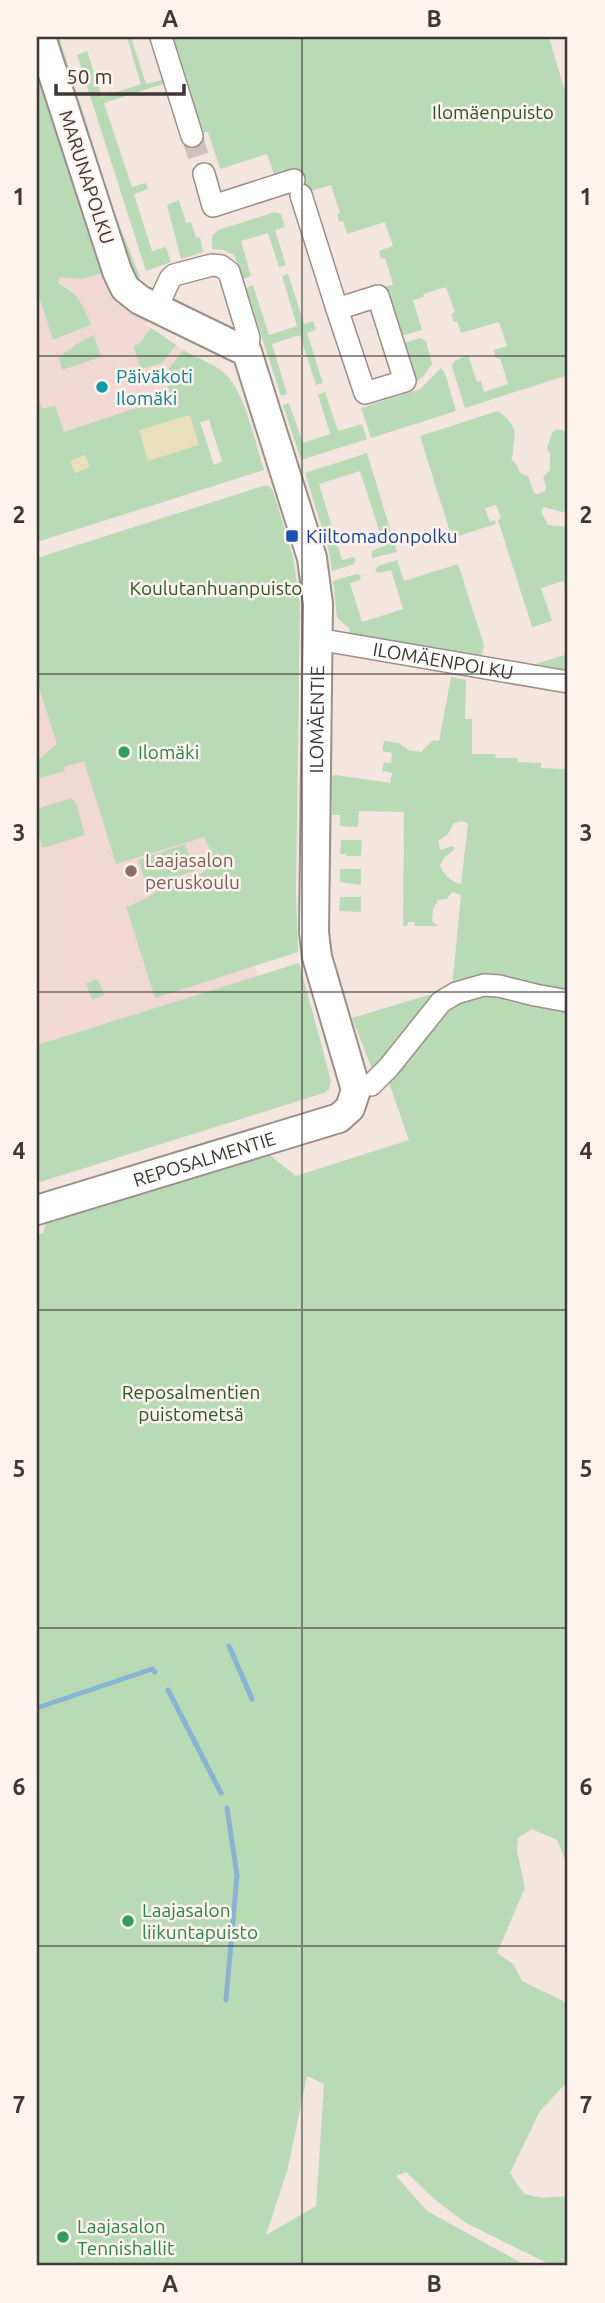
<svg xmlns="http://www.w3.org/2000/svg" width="605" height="2303" font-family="Ubuntu,sans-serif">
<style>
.education{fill:#f2d8d3}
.green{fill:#b8dbb6;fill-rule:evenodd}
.sand{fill:#e9dfba}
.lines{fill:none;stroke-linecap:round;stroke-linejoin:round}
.stream{stroke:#89b3d2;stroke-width:5}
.street-tunnel{stroke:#cfc2bd;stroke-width:21;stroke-dasharray:21 10;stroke-linecap:butt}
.street-casing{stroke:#9b8f89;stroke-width:24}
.secondary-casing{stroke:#9b8f89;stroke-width:32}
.street{stroke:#fff;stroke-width:21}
.secondary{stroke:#fff;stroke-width:28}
.grid{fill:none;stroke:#3d3835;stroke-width:2;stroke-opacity:0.55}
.culture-dot{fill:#0f9aa8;stroke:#fff3ee;stroke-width:2.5}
.transit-dot{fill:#1a4fb4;stroke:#fff3ee;stroke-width:2.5}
.leisure-dot{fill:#2e9e5b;stroke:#fff3ee;stroke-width:2.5}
.education-dot{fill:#8d6e63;stroke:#fff3ee;stroke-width:2.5}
.labels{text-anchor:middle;stroke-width:5;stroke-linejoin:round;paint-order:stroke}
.park-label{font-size:19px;fill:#275727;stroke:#fff3ee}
.street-label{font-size:19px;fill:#3d3835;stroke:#fff3ee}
.culture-label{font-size:19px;fill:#0d838f;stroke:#fff3ee;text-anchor:start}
.transit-label{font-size:19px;fill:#164399;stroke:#fff3ee;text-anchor:start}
.leisure-label{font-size:19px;fill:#27864d;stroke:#fff3ee;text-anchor:start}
.education-label{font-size:19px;fill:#785e54;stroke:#fff3ee;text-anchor:start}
.neatline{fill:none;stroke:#3d3835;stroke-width:2.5}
.grid-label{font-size:23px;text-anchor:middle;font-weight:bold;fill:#3d3835}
</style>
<rect width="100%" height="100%" fill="#f4e5df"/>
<path class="education" d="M107 272 149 317 146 325 183 350 164 375 205 420 200 422 213 465 37 522V351L40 344 37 334V296H39L53 340 64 337 91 325 70 289 58 282 60 276 81 279Z
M153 641 276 1032 37 1107V677Z"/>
<path class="green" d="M49 37H59L103 176 101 179Z
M131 37 146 84 165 79 166 83 104 103 132 187 146 183 148 189 134 194 152 251 166 247 171 262 146 271 77 55 87 51 102 97 141 84 127 38Z
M167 37H549L568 102V375L465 408 452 367 454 361 468 355 477 382 481 381 484 392 508 384 500 358H496L494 350 507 346 499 322 461 333 457 321 454 322 451 314 455 312 446 287 423 294 424 297 413 300 422 330 398 337 382 288 393 284 385 258 381 259 379 251 393 246 385 222 347 234 343 221 339 222 337 214 340 213 331 185 308 192 298 176 275 177 267 154 220 169 208 132 198 134Z
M37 61 107 272 81 279 60 277 58 283C78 293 83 305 91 325L53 340 39 296H37Z
M106 191 140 277 134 284Z
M179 200 186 223 191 222 196 238 200 237 203 252 181 259 167 205Z
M275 212 281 214 285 227 275 230 286 265 279 267 268 233 241 241 251 276 243 279 234 255 224 250 212 249V236L218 230Z
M288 274 304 324 313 321 316 330 307 333 323 383 316 385 300 335 272 344 287 394 281 396 246 288 253 285 269 335 297 326 282 276Z
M151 328 176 345 162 363 141 369 133 346 139 344Z
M94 335 101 357 62 370 59 357 80 342Z
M420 338 426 341 432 364 422 378 413 384 401 344Z
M183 350C198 358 218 365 229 378 247 400 255 443 264 470L37 542V394L42 409 55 405 64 432 170 397 164 375ZM209 420 222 461 214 465 200 422Z
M441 368 445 373 456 411 371 438 361 408 420 389Z
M325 392 338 431 362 424 367 439 301 460 283 405 289 403 303 443 330 434 318 394Z
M498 411C510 420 517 427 514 441 512 449 515 451 511 459L517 465 520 473 528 476 534 493 538 494 545 491 546 486 543 477 550 470V455L547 448 552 432C559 428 562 429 568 435V510L563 512 543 507 541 512 548 525 568 527V588L566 589 563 581 541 588 552 621 532 627 498 520 501 518 496 505 485 508 490 522 495 520 496 524 458 536 450 532 420 436Z
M367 453 397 552 372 558V551L384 546 360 471 319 484 342 560 353 557 356 560 354 564 332 571 329 551 305 473Z
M263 486H269L273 491 293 557 300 604 296 893 298 952 155 998 126 907 139 902 170 884 184 883 204 872 209 866 211 851 204 837 116 864 84 761 64 767 65 771 37 779V761L57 744 37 681V558Z
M397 560 404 581 458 564 484 645 481 657 350 634V629L337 618 333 581 356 574 361 575 360 580 350 583 362 622 403 609 391 570 379 573 375 571 378 566Z
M568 654V670L529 666Z
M451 677 466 680 465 719H472V754H495L496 758H518V762L541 763V768L565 769V772H568V1867L557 1840 532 1829 518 1838 517 1851 525 1888 497 1953 513 1964 522 1981 563 2001 568 2007V2081L540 2111 510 2173 524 2194 542 2198 568 2196V2266H553L466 2223 434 2199 406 2172 396 2176 427 2211 527 2266H37V1234L43 1233 46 1224 266 1152 296 1176 409 1140 389 1083 374 1074 352 1018 452 988 461 895 452 892 447 899 438 900 433 909 432 921 438 926H415V922H408L407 926H403L404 812 359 811 358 827 340 826V815H332V776L336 775 390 783 392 773 382 771 384 762 391 763 392 753 382 751 384 741 399 743 408 750 421 752 433 740 439 741ZM462 821 468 824 461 884C451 882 444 875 440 865L444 858 455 849 453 846 440 850 438 841 448 834 454 823ZM307 2076 324 2084 316 2206 266 2235 288 2168Z
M72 798 76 804 85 835 43 848 39 836H37V809Z
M341 840H362L361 856H346V854H340Z
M185 844 194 871 147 887 138 860Z
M340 869H361V885L340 882Z
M340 897H361V912L339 911Z
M299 963 331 1080 329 1089 324 1093 37 1183V1045Z
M98 979 104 995 92 1000 86 983Z"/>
<path class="sand" d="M190 415 199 445 148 461 139 430Z
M85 455 90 467 75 473 70 461Z"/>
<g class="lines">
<path class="stream" d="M229 1646 252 1699
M168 1690 221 1793
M37 1708 152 1669 155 1672
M226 2000 237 1875 227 1808"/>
<path class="street-tunnel" d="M192 136 204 174"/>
<g class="street-casing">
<g id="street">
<path d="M161 37 192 136"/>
<path d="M204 174 213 206 294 180"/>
<path d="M301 195 337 309 378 296 405 381 365 393 337 309"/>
<path d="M157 307 170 279 174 275 212 265 221 266 229 272 249 338 247 352"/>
<path id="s1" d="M317 639 568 682"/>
<path d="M371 1085 389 1067 441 1002 456 993 484 985 499 986 535 995 568 1001"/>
</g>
</g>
<g class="secondary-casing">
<g id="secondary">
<path id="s2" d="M37 1210 339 1118 350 1108 356 1090 317 957 314 932 318 604 312 558 247 352 140 300 125 288 117 271 41 37"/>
</g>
</g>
<use href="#street" class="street"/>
<use href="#secondary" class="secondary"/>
</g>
<path class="grid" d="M302 37V2266M37 356H568M37 674H568M37 992H568M37 1310H568M37 1628H568M37 1946H568"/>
<circle class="culture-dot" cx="102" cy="387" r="7"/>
<rect class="transit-dot" x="285" y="529" width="14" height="14" rx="3.5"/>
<g class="leisure-dot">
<circle cx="124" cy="752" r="7"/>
<circle cx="128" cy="1921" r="7"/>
<circle cx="63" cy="2237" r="7"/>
</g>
<circle class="education-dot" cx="131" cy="871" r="7"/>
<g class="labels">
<g class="park-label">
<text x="493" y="119">Ilomäenpuisto</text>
<text x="216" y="595">Koulutanhuanpuisto</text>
<text x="191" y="1399">Reposalmentien<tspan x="191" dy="22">puistometsä</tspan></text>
</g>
<g class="street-label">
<text transform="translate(87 177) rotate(72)" y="7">MARUNAPOLKU</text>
<text dy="7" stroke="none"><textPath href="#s1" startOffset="128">ILOMÄENPOLKU</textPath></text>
<text dy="7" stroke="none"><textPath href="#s2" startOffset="726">ILOMÄENTIE</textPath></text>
<text dy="7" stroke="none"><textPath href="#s2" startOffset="175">REPOSALMENTIE</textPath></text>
</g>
<g class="culture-label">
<text x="116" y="383">Päiväkoti<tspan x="116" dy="22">Ilomäki</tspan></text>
</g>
<g class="transit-label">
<text x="306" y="543">Kiiltomadonpolku</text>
</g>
<g class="leisure-label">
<text x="138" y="759">Ilomäki</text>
<text x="142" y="1917">Laajasalon<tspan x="142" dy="22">liikuntapuisto</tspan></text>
<text x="77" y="2233">Laajasalon<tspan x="77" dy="22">Tennishallit</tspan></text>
</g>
<g class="education-label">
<text x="145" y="867">Laajasalon<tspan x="145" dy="22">peruskoulu</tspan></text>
</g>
</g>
<rect width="605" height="2303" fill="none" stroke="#fff3ee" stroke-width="77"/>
<path d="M56 84v10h128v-10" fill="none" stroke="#3d3835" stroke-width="3.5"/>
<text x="66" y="84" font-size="21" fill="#3d3835" stroke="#fff3ee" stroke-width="5" paint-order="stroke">50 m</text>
<rect x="38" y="38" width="528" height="2226" class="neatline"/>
<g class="grid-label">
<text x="170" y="27">A</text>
<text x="434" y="27">B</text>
<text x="19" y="205">1</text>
<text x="586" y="205">1</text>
<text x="19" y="523">2</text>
<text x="586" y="523">2</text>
<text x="19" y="841">3</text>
<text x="586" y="841">3</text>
<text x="19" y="1159">4</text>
<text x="586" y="1159">4</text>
<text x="19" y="1477">5</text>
<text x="586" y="1477">5</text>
<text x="19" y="1795">6</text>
<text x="586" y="1795">6</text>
<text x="19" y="2113">7</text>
<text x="586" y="2113">7</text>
<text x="170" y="2292">A</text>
<text x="434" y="2292">B</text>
</g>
</svg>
